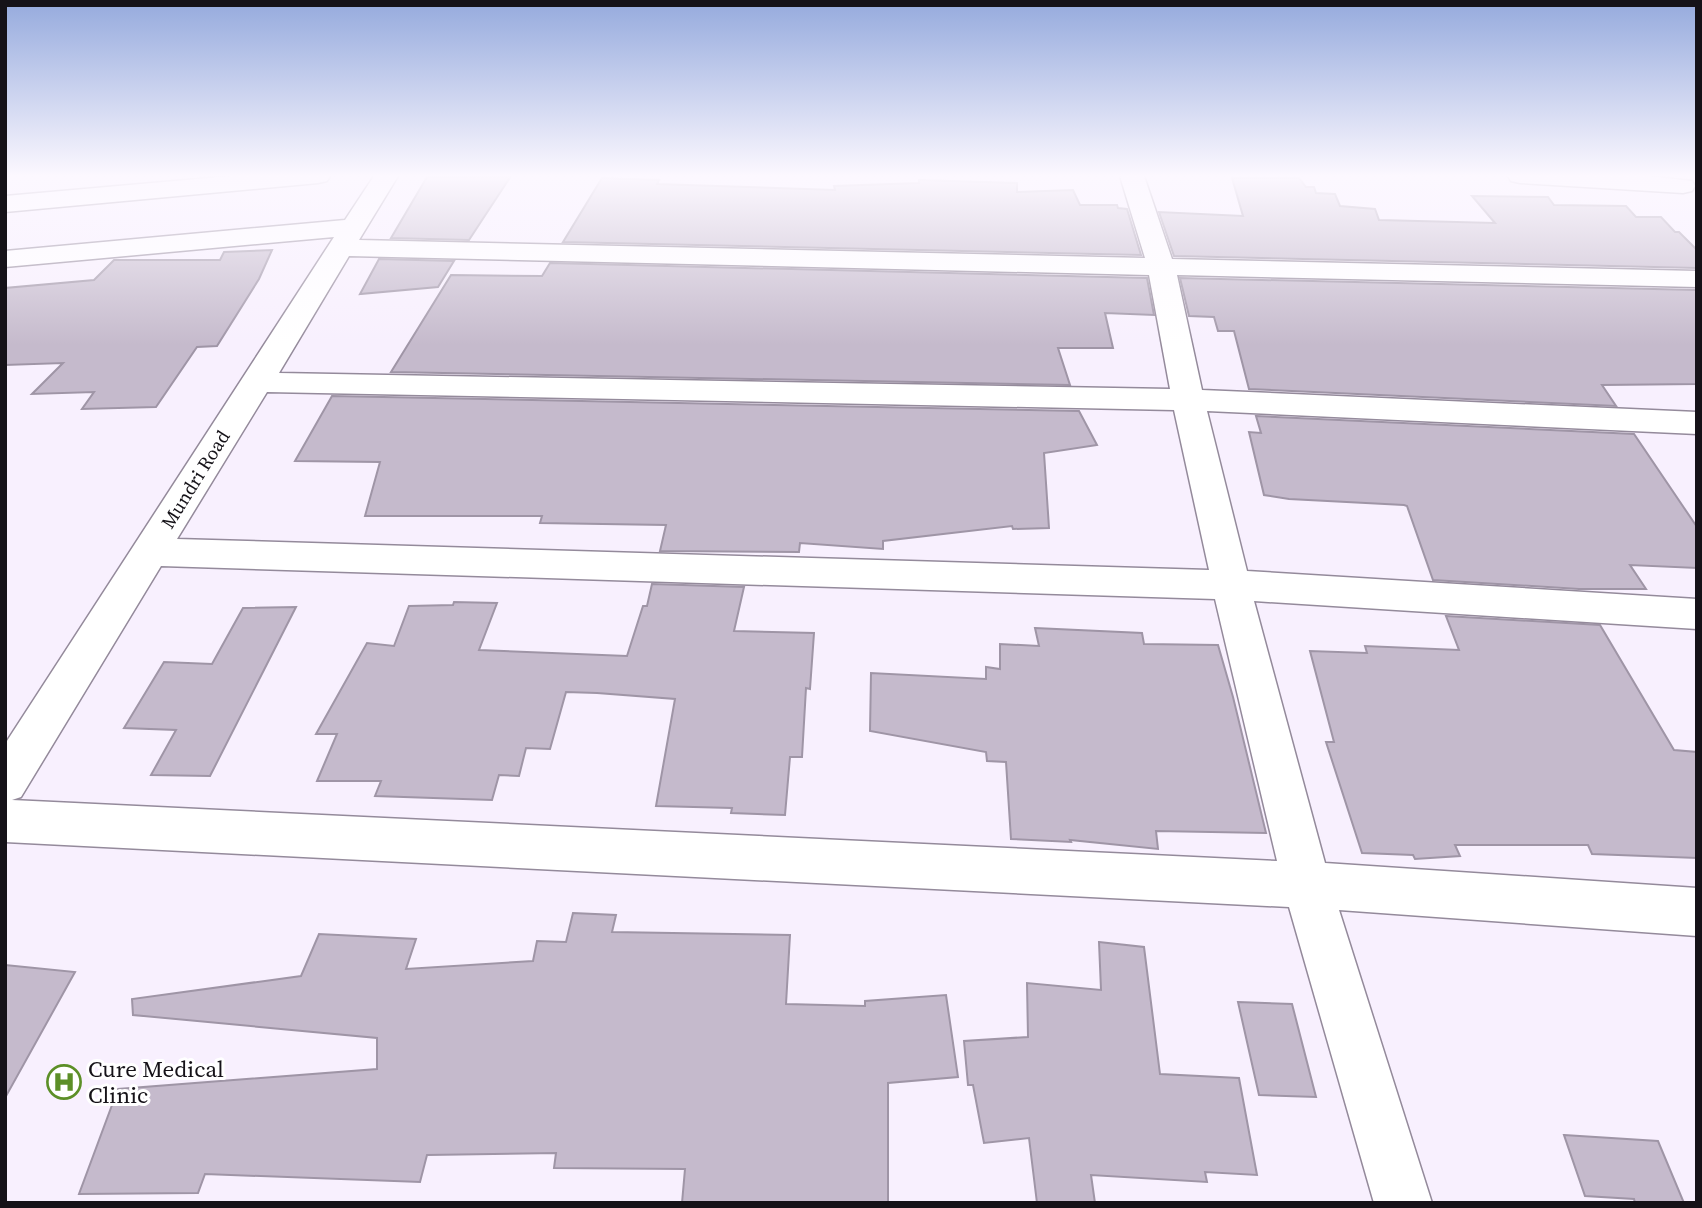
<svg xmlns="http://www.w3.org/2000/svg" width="1702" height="1208" font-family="'Source Serif 4',serif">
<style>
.building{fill:#c5bacc;stroke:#9f95a6;stroke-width:2}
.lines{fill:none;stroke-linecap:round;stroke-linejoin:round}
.minor-casing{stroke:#948a9b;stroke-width:3}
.minor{fill:#fff;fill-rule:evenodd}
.labels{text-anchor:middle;stroke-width:6;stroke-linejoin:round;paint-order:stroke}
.street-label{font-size:19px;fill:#151218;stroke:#fff}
.near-poi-label{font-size:23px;fill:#151218;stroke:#fff;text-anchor:start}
</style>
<rect width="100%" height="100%" fill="#f8f0fe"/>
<path class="building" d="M511 176 469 240 391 238 427 177Z
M602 178 659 180 657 184 835 190 834 186 919 183V180L1017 183V192L1073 190 1080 205H1117L1118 208 1127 209 1141 255 563 242Z
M1232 178H1299L1306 187H1314L1316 193 1335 194 1340 206 1375 209 1379 220 1495 223 1472 196 1548 197 1554 205 1626 206 1636 217H1661L1675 232H1679L1697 250V268L1174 256 1159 212 1243 216Z
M272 250 259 279 217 346 197 347 156 407 82 409 94 392 32 394 63 363 5 365V288L94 280 114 260H220L224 252Z
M379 259 454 261 438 287 360 294Z
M550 263 1147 278 1154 315 1105 313 1113 348H1058L1070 385 391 372 451 275 542 276Z
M1180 278 1697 290V384L1602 385 1616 406 1249 389 1234 331H1218L1214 317 1189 316Z
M332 396 1079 411 1097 445 1044 453 1049 528 1013 529 1012 526 883 541V549L800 543 799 552 660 551 666 525 540 523 542 516H365L380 462 295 461Z
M1256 416 1634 434 1697 527V568L1630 565 1646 589H1579L1433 580 1407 506 1404 505 1289 499 1264 495 1249 432 1261 433Z
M652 584 744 587 734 631 814 633 810 689 806 688 802 757H790L785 815 731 813 732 808 656 806 675 699 597 693 566 692 550 749 526 748 519 776 499 775 492 800 375 796 381 781H317L337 734H316L367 643 394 646 409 606 453 605 454 602 497 603 479 650 627 656 643 606H647Z
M296 607 210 776 151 775 176 730 124 728 164 662 212 664 243 608Z
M1446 616 1600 625 1674 750 1697 752V858L1592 854 1588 845H1455L1460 856 1415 859 1413 855 1362 853 1326 742H1334L1310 651 1367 653 1365 646 1459 650Z
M1035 628 1142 633 1144 644 1218 645 1233 697 1266 833 1156 831 1158 849 1070 840 1071 842 1011 839 1006 762 987 761 986 752 870 731 871 673 986 679V667L1000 669V644L1039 646Z
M573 913 616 915 612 932 790 935 786 1004 865 1006V1001L946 995 958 1077 888 1083V1203H682L685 1169 554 1168 556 1153 427 1155 420 1182 205 1174 198 1193 79 1194 118 1089 377 1069V1038L133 1015 132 999 301 976 319 934 416 939 406 969 533 961 537 941 566 942Z
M1099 942 1144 947 1160 1074 1239 1078 1257 1175 1205 1172 1207 1182 1091 1175 1095 1203H1037L1029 1138 984 1143 973 1085H968L964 1041 1028 1037 1027 983 1101 990Z
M5 965 75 972 5 1098Z
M1238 1002 1292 1004 1316 1097 1259 1095Z
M1564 1135 1658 1141 1684 1203H1635L1634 1199 1585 1196Z"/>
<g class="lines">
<g class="minor-casing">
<path id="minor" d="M231 176H330L327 181 318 183 5 212V196Z
M374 176H398L359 240 1145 258 1120 176H1144L1172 259 1697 271V287L1177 275 1202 390 1697 412V434L1207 411 1247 571 1697 599V629L1254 601 1325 863 1697 888V936L1339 910 1432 1203H1374L1289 907 5 842V744L334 237 5 267V251L345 220ZM349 256 1149 275 1170 389 279 373ZM267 392 1174 410 1209 570 177 539ZM161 566 1215 599 1277 861 12 800 21 797Z
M1508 176H1647L1692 181 1695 186 1692 191 1683 193 1520 183 1511 181Z"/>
</g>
<use href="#minor" class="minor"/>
</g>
<linearGradient id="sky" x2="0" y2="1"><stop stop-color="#95aadd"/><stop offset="0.51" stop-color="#fcf8ff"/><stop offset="1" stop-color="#fcf8ff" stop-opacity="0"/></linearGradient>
<rect width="1702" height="345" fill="url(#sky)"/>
<defs>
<g id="hospital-ring" transform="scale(1.75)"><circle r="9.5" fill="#fff" stroke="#5c8f27" stroke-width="1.5"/><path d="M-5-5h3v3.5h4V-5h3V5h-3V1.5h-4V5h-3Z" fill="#5c8f27"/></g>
</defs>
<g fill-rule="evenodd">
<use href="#hospital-ring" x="64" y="1082"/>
</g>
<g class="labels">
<g class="street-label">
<text transform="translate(195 479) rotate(-58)" y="7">Mundri Road</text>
</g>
<g class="near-poi-label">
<text x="88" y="1077">Cure Medical<tspan x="88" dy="26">Clinic</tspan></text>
</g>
</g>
<rect width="1702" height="1208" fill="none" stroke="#151218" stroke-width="14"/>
</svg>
